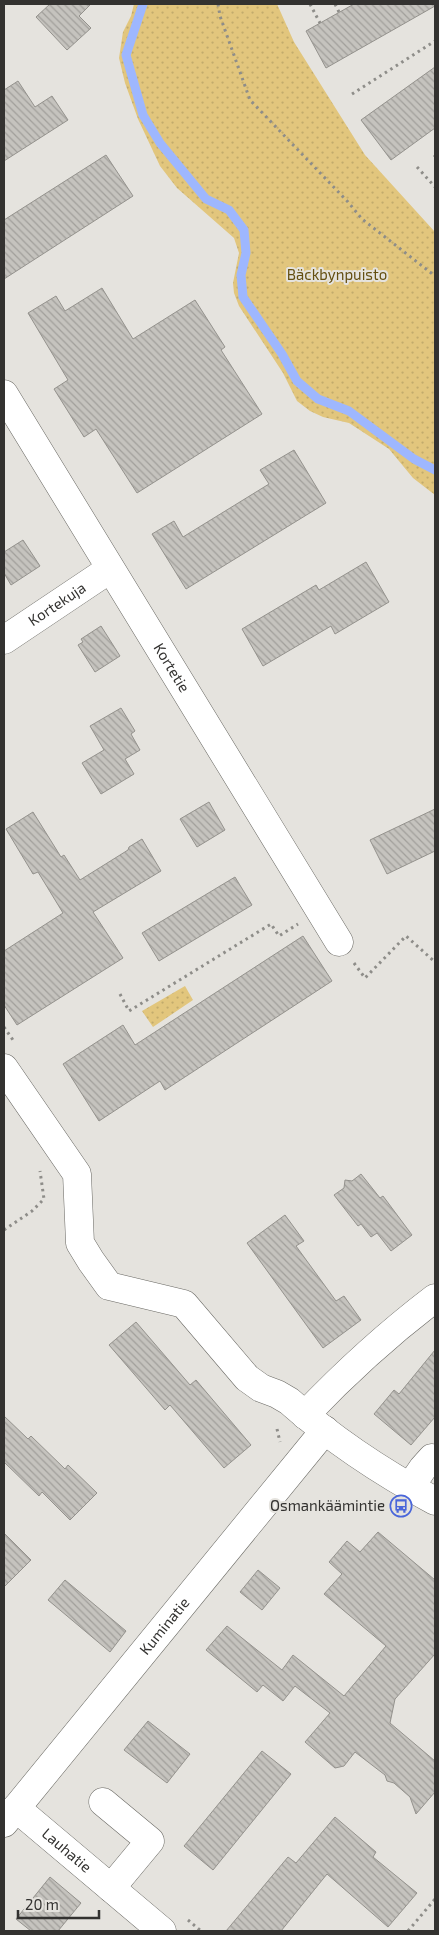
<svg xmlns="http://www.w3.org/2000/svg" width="439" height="1935" font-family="'Exo 2',sans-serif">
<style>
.park{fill:url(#park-dots)}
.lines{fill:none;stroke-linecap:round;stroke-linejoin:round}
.stream{stroke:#9eb7fe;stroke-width:9}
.building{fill:url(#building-back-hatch);stroke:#94928d}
.minor-casing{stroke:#6a6964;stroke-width:29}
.path{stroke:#8e8d89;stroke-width:3;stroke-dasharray:2.5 4;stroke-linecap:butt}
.minor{stroke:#fff;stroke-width:28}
.labels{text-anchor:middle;stroke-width:4;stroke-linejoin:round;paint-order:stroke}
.park-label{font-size:15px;fill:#644f11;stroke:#e5e3de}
.street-label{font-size:15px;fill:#333230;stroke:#e5e3de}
.poi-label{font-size:15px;fill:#333230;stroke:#e5e3de;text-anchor:end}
</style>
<defs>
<pattern id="park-dots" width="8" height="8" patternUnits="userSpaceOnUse" patternTransform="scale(1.25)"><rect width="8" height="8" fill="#e2c67d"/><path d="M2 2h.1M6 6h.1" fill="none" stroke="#c2ab6c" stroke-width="1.8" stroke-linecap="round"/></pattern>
<pattern id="building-back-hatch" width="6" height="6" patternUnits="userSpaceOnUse" patternTransform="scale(1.25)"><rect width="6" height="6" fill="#c5c3be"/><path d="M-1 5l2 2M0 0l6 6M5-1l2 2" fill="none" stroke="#a19f9b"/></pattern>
</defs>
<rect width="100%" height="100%" fill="#e5e3de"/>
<path class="park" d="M134 4H277L294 42 365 155 435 232V495L413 478 389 449 349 423 323 417 310 411 297 401 283 373 239 306 234 293 233 283 239 253 234 238 177 188 160 166 138 119 125 83 119 58 123 32 131 16Z
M185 986 193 1000 153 1027 142 1011Z"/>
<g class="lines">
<path class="stream" d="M143 4 126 55 143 115 160 143 206 199 229 210 244 230 246 253 241 275 243 297 282 354 297 381 318 399 349 411 414 459 435 470"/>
</g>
<path class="building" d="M50 4H91L79 16 91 28 67 50 36 17Z
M354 4H435V6L326 68 306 31Z
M435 67V128L391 160 361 120Z
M18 81 35 107 52 96 68 120 4 161V90Z
M106 155 133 196 4 279V220Z
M102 288 133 339 195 300 225 347 221 350 262 414 137 493 96 429 84 437 54 389 68 380 28 313 56 296 65 311Z
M294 450 326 503 186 589 152 534 174 521 183 537 269 484 260 470Z
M23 540 40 566 11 585 4 573V552Z
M366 562 389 602 335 634 331 626 263 666 242 629 316 585 319 590Z
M101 626 120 656 95 672 78 645 83 642 81 639Z
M121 708 135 731 131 734 140 750 125 759 134 774 101 794 82 763 104 750 90 726Z
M209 802 225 830 197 847 180 819Z
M435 809V851L387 874 370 840Z
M33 812 61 857 64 855 80 880 128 850 129 847 142 839 161 871 93 912 123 958 17 1025 4 1005V951L63 913 38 872 33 874 6 829Z
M235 877 252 905 159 961 142 933Z
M303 936 332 981 165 1090 160 1081 99 1121 63 1064 123 1025 135 1045Z
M361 1174 380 1198 383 1196 412 1235 391 1251 377 1233 371 1237 361 1224 358 1226 334 1195 344 1188 345 1180 352 1181Z
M285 1215 304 1241 296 1246 336 1301 344 1296 361 1320 323 1348 247 1243Z
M136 1322 190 1385 196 1380 251 1445 224 1468 170 1405 165 1410 109 1345Z
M435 1350V1417L411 1445 374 1414 394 1390 399 1394Z
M4 1416 28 1439 31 1436 65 1469 68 1465 97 1493 70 1520 42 1492 39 1496 4 1462Z
M378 1532 435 1580V1654L395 1699 390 1723 435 1761V1792L416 1814 410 1797 394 1783 387 1781 385 1775 355 1752 344 1766 335 1768 305 1742 330 1713 295 1686 283 1701 263 1685 257 1692 206 1650 227 1626 282 1670 293 1655 344 1696 386 1646 324 1594 342 1574 329 1562 347 1541 360 1552Z
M4 1533 31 1560 4 1587Z
M258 1570 280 1588 262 1610 240 1592Z
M65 1580 126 1631 110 1652 48 1600Z
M148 1721 190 1754 167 1783 124 1750Z
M262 1751 291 1774 213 1870 184 1846Z
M335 1817 376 1852 373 1857 417 1893 388 1927 327 1874 281 1931H226L288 1857 296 1863Z
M50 1877 81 1903 58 1931H31L16 1919Z"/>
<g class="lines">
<g class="minor-casing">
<g id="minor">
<path id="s1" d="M4 394 339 942"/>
<path id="s2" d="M4 640 110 569"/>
<path d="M4 1068 77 1174 80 1243 91 1261 109 1286 184 1304 247 1378 261 1388 277 1394 289 1401C333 1440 383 1473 435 1501"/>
<path d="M305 1415C345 1373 389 1333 435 1298"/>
<path d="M410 1487 423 1468 432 1458"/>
<path d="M103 1802 150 1841 111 1888"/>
<path id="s3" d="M16 1808 162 1931"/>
<path id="s4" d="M4 1823 325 1430"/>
</g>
</g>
<path class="path" d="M218 4 220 16 250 100 348 202 362 219 435 276
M310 4 320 23
M335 4 339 12
M352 94 435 41
M434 155 435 156
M417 167 435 187
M354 963 365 978 406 936 435 962
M120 994 129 1011 271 924 279 936 298 924
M4 1027 15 1043
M4 1230 32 1211 44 1199 40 1171
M277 1429 280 1442
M188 1920 201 1931
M408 1931 435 1899"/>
<use href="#minor" class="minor"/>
</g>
<defs>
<g id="bus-ring" transform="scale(1.125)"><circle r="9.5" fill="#e5e3de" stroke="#4a66da" stroke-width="1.5"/><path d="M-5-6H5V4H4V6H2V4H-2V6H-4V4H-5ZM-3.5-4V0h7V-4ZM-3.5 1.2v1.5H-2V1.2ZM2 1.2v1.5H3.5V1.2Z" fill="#4a66da"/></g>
</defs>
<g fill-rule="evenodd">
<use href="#bus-ring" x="401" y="1506"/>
</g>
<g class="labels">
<g class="park-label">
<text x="337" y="280">Bäckbynpuisto</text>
</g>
<g class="street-label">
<text dy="5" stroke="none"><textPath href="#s2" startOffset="64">Kortekuja</textPath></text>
<text dy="5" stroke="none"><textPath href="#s1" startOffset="321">Kortetie</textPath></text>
<text dy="5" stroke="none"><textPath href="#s4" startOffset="254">Kuminatie</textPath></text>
<text dy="5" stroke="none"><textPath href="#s3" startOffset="66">Lauhatie</textPath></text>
</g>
<g class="poi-label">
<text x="385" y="1511">Osmankäämintie</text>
</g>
</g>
<rect width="439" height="1935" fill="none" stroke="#333230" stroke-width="10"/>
<path d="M18 1910v8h81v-8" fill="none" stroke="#333230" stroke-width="2.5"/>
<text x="25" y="1910" font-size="15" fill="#333230" stroke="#e5e3de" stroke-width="4" paint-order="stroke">20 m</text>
</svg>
